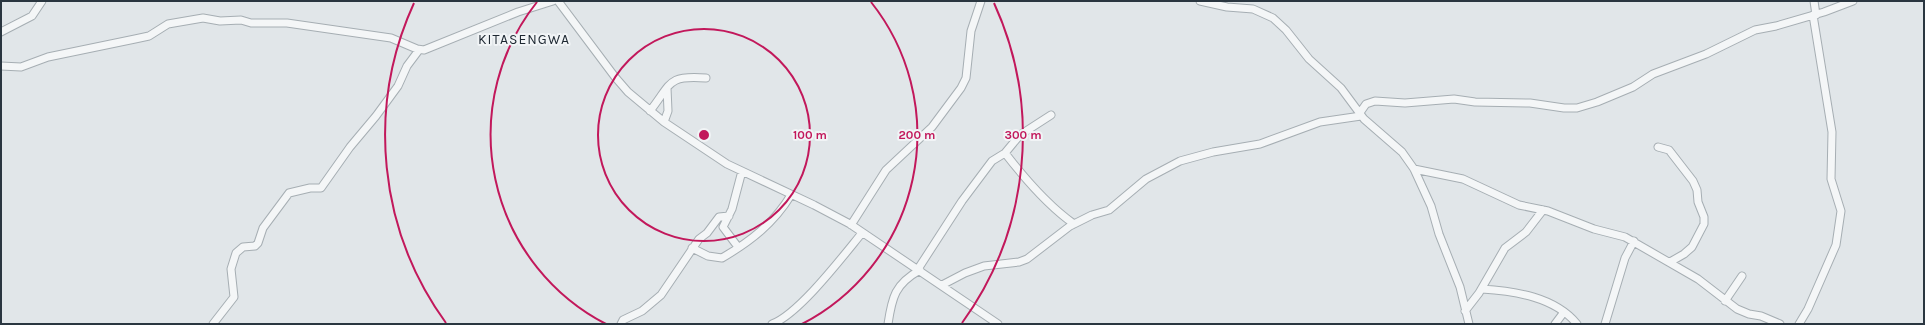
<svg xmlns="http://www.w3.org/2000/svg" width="1925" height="325" font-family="Karla,sans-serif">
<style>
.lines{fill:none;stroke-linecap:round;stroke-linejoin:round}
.minor-casing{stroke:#a6aeb3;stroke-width:9}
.minor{stroke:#f4f6f7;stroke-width:7}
.ring{fill:none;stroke:#c2185b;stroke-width:2}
.labels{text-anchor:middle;stroke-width:4;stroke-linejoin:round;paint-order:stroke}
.quarter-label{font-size:14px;letter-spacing:1px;fill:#1d2731;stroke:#f1f4f6}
.centre{fill:#c2185b;stroke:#f1f4f6;stroke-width:2}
.ring-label{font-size:12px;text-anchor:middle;font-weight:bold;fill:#c2185b;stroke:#f1f4f6;stroke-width:4;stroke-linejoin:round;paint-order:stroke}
</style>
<rect width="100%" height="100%" fill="#e1e6e9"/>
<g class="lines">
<g class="minor-casing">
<path id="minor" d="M558 1 615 77 628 92 664 122 727 164 814 205 850 224 998 324
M1200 1 1227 7 1253 9 1273 18 1286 30 1309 59 1341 88 1364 119 1402 152 1414 169 1431 206 1439 234 1460 287 1469 324
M1814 1 1816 15
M1 32 32 16 42 1
M1 66 21 67 48 57 135 39 149 36 168 24 203 18 220 21 241 20 251 23H287L391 38 417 49 424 50 518 12 553 1
M650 111C672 83 667 75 706 78
M1359 114 1366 104 1375 101 1405 103 1454 99 1475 102 1530 103 1564 108H1577L1597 102 1633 87 1653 74 1706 54 1755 30 1776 26 1824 12 1853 1
M664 122 668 111 667 88
M1658 147 1669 150 1693 181 1697 190 1698 202 1704 217V224L1692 247 1684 254 1670 262
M1005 153C1025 179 1047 205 1074 224
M1414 169 1463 179 1519 205 1548 211 1594 229 1625 237 1698 279 1737 309 1749 314 1761 316 1780 324
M851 225 886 170 932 127 961 88 966 78 971 31 981 1
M738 247 723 227 732 209 742 171
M692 248 708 256 722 258C751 241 774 223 791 195
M918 269 962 201 992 161 1005 153 1020 135 1051 115
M942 285 965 273 984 266 1019 262 1027 259 1070 226 1092 215 1109 210 1146 179 1180 161 1213 152 1260 144 1320 122 1361 116
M1482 289C1515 291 1555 297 1577 324
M1725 301 1742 276
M1465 311 1479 293 1505 248 1526 232 1543 210
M213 324 234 297 231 269 236 253 243 247 255 246 258 243 263 228 289 193 310 188H321L350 147 376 116 398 86 407 66 419 50
M621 324 623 320 642 311 661 295 699 239 707 233 719 217 729 216
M772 324C799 314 843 256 862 233
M888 324C892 297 895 284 920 270
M1555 324 1564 312
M1605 324 1625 258 1634 241
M1799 324 1808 309 1836 245 1841 211 1831 179 1832 132 1813 15"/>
</g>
<use href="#minor" class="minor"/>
</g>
<g class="ring">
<circle cx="704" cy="135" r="106"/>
<path d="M606 324A213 213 0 0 1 537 2M871 2A213 213 0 0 1 802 324"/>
<path d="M446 323A319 319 0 0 1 414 3M994 3A319 319 0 0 1 962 323"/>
</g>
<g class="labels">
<g class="quarter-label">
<text x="524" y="44">KITASENGWA</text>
</g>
</g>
<circle cx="704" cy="135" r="6" class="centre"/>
<g class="ring-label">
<text x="810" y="139">100 m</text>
<text x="917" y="139">200 m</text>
<text x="1023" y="139">300 m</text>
</g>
<rect width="1925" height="325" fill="none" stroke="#2a3640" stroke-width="4"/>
</svg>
